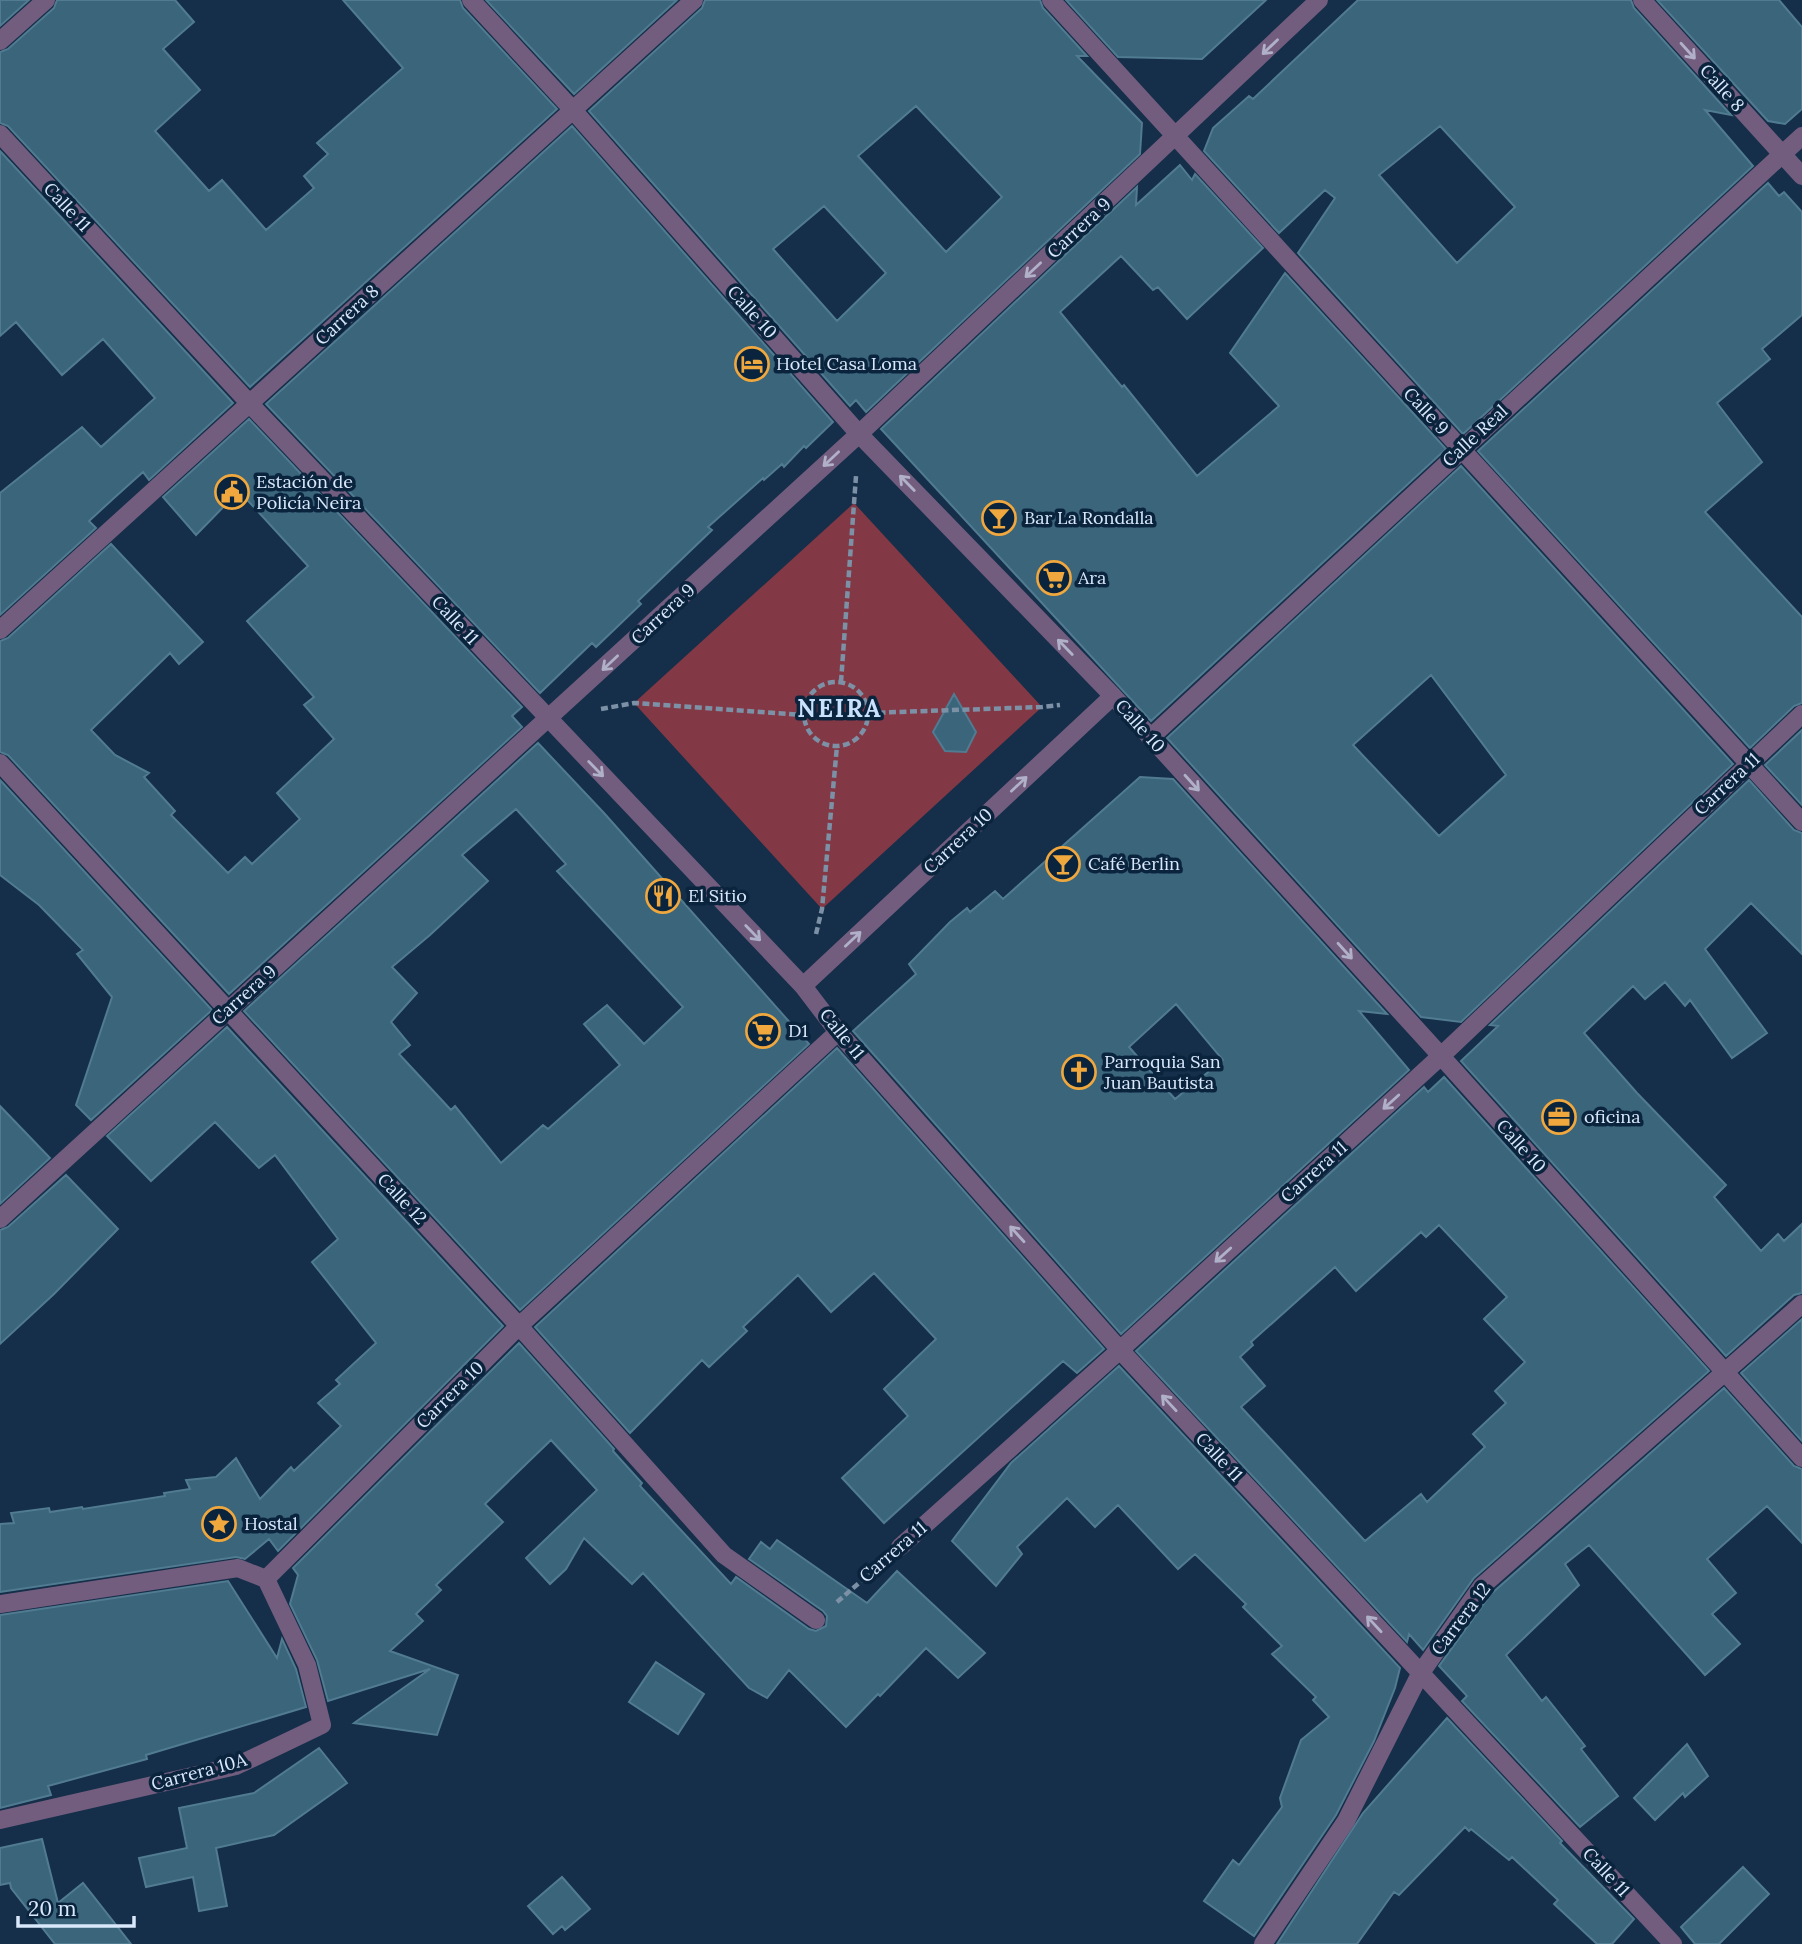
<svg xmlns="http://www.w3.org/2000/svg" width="1802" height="1944" font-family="Lora,serif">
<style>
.green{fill:#833945}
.building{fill:#3b657b;stroke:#507b91;stroke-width:2;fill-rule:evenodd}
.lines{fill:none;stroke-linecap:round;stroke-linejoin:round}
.path{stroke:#7c90a6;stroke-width:4.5;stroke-dasharray:7 3.5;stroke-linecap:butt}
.pedestrian{stroke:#725d7f;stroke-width:18}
.minor{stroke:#725d7f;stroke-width:18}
.oneway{stroke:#b0b0c9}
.labels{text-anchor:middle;stroke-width:7;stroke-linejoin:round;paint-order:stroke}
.street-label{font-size:18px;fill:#d9e8fa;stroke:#0b243e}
.poi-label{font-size:18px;fill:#d9e8fa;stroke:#0b243e;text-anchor:start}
.district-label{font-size:24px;font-weight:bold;letter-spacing:2px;fill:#c9e1fd;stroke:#0b243e}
</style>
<rect width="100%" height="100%" fill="#152e49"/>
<path class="green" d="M854 503 1042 707 822 909 634 703Z"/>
<path class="building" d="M0 0H29L0 26Z
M57 0H175L194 22 163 49 200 90 155 131 209 191 222 180 266 230 314 188 304 176 328 154 317 143 403 68 343 0H460L463 8 557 109 250 387 8 126 0 123V52L8 49 54 8Z
M486 0H677L574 94Z
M705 0H1040L1043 8 1087 56H1077L1142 123 1140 154 866 412 856 400 850 406 589 111 702 8ZM916 106 1002 197 946 252 858 156ZM824 206 886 273 837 321 773 249Z
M1066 0H1266L1202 59 1118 57Z
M1358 0H1631L1634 8 1731 115 1705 110 1753 166 1463 434 1298 253 1335 198 1325 190 1279 233 1204 151 1213 128 1249 96 1253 99ZM1440 126 1515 207 1457 263 1379 175Z
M1657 0H1779L1802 27V109L1785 124 1768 121Z
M572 126 833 422 806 448 804 446 784 467 782 464 764 480 763 478 708 527 712 530 638 601 641 604 596 647 592 643 540 693 266 404Z
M0 151 233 403 149 480 143 472 114 498 89 521 96 528 0 615V493L82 427 101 447 155 398 103 339 62 375 16 322 0 336Z
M1180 165 1192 180 1195 174 1263 248 1187 319 1158 287 1153 290 1121 256 1060 312 1122 387 1124 385 1197 476 1279 406 1230 353 1285 273 1446 449 1151 721 881 429 1137 187 1136 205Z
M1768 183 1779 196 1784 192 1802 212V315L1762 349 1770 359 1717 403 1762 462 1705 512 1802 617V703L1794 706 1750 748 1478 451Z
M249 419 522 707 512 716 522 727 229 994 8 755 0 752V641L8 638 111 544 203 642 179 664 170 653 91 730 115 755 149 773 144 777 175 811 171 815 228 873 245 857 252 864 300 819 277 793 334 739 304 705 314 697 247 621 308 566 239 491 196 535 163 497Z
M1461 466 1733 764 1461 1022 1421 1017 1167 738ZM1431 675 1506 775 1439 836 1353 745Z
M954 694 976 732 966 752 945 751 933 732Z
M1802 730V805L1765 765Z
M538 743 604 813 809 1044 520 1310 244 1011ZM516 809 566 864 557 871 683 1007 644 1044 607 1005 584 1024 620 1065 548 1129 543 1125 501 1163 455 1106 451 1110 399 1054 410 1045 391 1022 417 993 392 967 430 935 488 881 462 855Z
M1140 777 1173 779 1387 1014 1359 1011 1409 1070 1121 1334 853 1031 916 974 909 964 950 922 967 908 970 912 995 891 1003 899ZM1176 1004 1223 1060 1175 1099 1129 1047Z
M0 780 212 1010 91 1120 76 1105 112 997 77 954 83 950 39 905 0 875Z
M1749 780 1794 830 1802 833V954L1751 903 1705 949 1767 1033 1732 1058 1690 1000 1685 1006 1665 982 1645 999 1633 986 1584 1033 1637 1093 1726 1185 1714 1197 1761 1251 1778 1234 1784 1241 1802 1224V1293L1794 1295 1726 1356 1461 1061 1498 1026 1490 1025Z
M227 1027 503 1326 278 1551 269 1539 245 1559 236 1557 0 1592V1524L14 1523 11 1513 49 1508 50 1512 82 1507 83 1509 165 1496 164 1493 190 1489 186 1480 216 1477 236 1458 260 1499 291 1467 294 1471 341 1426 318 1403 340 1384 336 1380 376 1343 312 1262 338 1239 275 1155 259 1168 215 1122 151 1181 107 1136Z
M837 1048 1104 1349 1077 1373 1063 1361 884 1523 842 1478 908 1416 884 1389 936 1339 874 1273 831 1312 798 1275 743 1327 747 1331 709 1367 702 1360 630 1433 535 1327Z
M1444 1077 1709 1371 1474 1578 1423 1650 1409 1634 1407 1642 1136 1351 1424 1087 1428 1092ZM1439 1225 1507 1297 1484 1319 1525 1362 1495 1391 1506 1403 1473 1434 1485 1447 1427 1502 1421 1494 1365 1541 1241 1407 1265 1386 1240 1357 1253 1345 1251 1342 1335 1267 1356 1291 1421 1232 1426 1237Z
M0 1106 50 1158 0 1204Z
M66 1175 118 1229 54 1294 0 1344V1230L8 1227Z
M1802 1319V1441L1741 1373Z
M519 1343 614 1449 613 1451 642 1483 640 1486 731 1584 736 1577 809 1629 816 1631 826 1626 827 1616 823 1611 749 1559 761 1542 770 1549 777 1540 867 1603 897 1571 985 1653 958 1678 926 1648 880 1696 878 1694 846 1727 789 1670 767 1698 749 1688 643 1573 632 1584 584 1538 566 1569 550 1584 526 1558 597 1490 551 1440 485 1504 503 1522 436 1585 441 1590 416 1614 423 1621 390 1651 458 1675 437 1735 354 1723 430 1669 328 1701 317 1660 290 1604 298 1575 293 1568Z
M1119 1366 1400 1668 1395 1688 1374 1741 1336 1815 1254 1936 1204 1901 1233 1860 1239 1865 1282 1807 1280 1798 1301 1740 1329 1717 1313 1700 1316 1697 1272 1654 1282 1646 1243 1607 1246 1604 1195 1554 1178 1569 1118 1505 1095 1527 1067 1498 1017 1547 1022 1554 996 1586 952 1541 1011 1463Z
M1724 1388 1794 1466 1802 1469V1543L1767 1506 1707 1559 1736 1593 1712 1614 1740 1644 1705 1675 1589 1545 1565 1564 1579 1585 1506 1655 1542 1701 1546 1697 1585 1746 1581 1749 1618 1796 1580 1827 1462 1701 1467 1696 1439 1666 1491 1594Z
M228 1581 277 1658 282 1639 296 1669 306 1707 146 1755 147 1759 48 1786 51 1795 0 1808V1615Z
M656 1662 704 1694 678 1734 629 1702Z
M1447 1718 1562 1841 1560 1843 1634 1919 1612 1944H1597L1554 1904 1558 1900 1512 1857 1509 1860 1471 1829 1469 1831 1465 1827 1399 1895 1394 1892 1357 1944H1277L1363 1813Z
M1687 1744 1708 1776 1685 1797 1683 1793 1655 1820 1634 1798Z
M319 1748 347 1783 274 1835 216 1848 227 1906 199 1911 193 1877 146 1887 139 1858 187 1848 179 1808 254 1793Z
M42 1839 58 1903 83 1883 131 1944H55L11 1888 10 1883 0 1885V1848Z
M1743 1867 1769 1894 1719 1944H1695L1681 1927Z
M562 1877 590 1909 565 1930 562 1926 553 1934 528 1906Z"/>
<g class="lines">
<path class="path" d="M841 682 856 476
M804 714a32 32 0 1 1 64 0a32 32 0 1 1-64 0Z
M601 709 634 703 803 715
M868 713 1042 707 1060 705
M816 934 822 909 837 746
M837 1602 881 1564"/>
<path class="pedestrian" d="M1150 738 1802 136"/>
<path class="minor" d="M471 0 572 109 859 434 1113 696 1441 1056 1802 1458
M1051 0 1802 822
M1642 0 1802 176
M0 41 46 0
M0 134 250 404 803 986 838 1032 1120 1350 1673 1944
M0 630 694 0
M0 763 519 1326 724 1555 816 1620
M803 986 1113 696
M0 1219 859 434 1319 0
M900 1547 1120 1350 1441 1056 1802 714
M266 1579 519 1326 838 1032
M0 1604 238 1568 266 1579
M0 1820 236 1766 322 1725 307 1665 266 1579
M1263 1944 1346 1821 1420 1674 1482 1586 1802 1304"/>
</g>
<defs><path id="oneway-shaft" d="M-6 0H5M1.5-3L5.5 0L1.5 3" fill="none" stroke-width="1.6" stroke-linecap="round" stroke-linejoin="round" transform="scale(1.75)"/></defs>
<g class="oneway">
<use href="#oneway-shaft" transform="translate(1270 47) rotate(136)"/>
<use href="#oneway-shaft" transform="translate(1688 51) rotate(48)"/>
<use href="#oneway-shaft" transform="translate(1033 270) rotate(137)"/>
<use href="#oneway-shaft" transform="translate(831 459) rotate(137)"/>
<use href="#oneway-shaft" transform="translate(907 483) rotate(-134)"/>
<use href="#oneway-shaft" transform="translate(1065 647) rotate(-134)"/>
<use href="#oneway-shaft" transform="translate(610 663) rotate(137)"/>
<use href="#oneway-shaft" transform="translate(596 769) rotate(46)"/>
<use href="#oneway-shaft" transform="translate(1192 783) rotate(48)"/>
<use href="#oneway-shaft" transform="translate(1019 784) rotate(-43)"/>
<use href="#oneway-shaft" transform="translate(753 933) rotate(46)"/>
<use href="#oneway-shaft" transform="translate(853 939) rotate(-43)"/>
<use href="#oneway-shaft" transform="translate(1345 951) rotate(48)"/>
<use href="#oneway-shaft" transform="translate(1391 1102) rotate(138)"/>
<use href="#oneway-shaft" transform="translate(1017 1234) rotate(-132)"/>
<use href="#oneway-shaft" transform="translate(1223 1255) rotate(138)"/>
<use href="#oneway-shaft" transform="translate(1169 1403) rotate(-133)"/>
<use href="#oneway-shaft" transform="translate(1374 1624) rotate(-133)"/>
</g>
<defs>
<g id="hotel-ring" transform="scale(1.75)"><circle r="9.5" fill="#0b243e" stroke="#efa73e" stroke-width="1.5"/><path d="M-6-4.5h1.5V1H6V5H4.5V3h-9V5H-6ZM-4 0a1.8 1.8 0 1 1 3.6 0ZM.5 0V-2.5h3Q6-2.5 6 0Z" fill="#efa73e"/></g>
<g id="civic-ring" transform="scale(1.75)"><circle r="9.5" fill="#0b243e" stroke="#efa73e" stroke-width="1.5"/><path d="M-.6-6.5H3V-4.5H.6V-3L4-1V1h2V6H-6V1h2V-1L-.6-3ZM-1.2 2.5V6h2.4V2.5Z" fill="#efa73e"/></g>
<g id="bar-ring" transform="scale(1.75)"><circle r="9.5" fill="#0b243e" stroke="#efa73e" stroke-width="1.5"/><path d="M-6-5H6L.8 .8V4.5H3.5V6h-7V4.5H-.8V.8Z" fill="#efa73e"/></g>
<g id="supermarket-ring" transform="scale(1.75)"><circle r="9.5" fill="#0b243e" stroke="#efa73e" stroke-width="1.5"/><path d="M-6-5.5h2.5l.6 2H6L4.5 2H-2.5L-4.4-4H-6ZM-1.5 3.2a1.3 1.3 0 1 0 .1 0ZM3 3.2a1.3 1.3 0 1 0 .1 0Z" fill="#efa73e"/></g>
<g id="restaurant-ring" transform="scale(1.75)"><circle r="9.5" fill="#0b243e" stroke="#efa73e" stroke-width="1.5"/><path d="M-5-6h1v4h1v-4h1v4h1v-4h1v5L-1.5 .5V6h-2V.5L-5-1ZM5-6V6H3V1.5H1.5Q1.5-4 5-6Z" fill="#efa73e"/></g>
<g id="church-ring" transform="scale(1.75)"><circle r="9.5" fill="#0b243e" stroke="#efa73e" stroke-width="1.5"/><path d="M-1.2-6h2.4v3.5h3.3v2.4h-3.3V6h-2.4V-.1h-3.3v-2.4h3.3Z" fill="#efa73e"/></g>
<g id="office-ring" transform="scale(1.75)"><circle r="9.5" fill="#0b243e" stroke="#efa73e" stroke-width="1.5"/><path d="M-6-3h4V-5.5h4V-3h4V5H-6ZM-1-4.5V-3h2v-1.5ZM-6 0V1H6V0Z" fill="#efa73e"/></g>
<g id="sight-ring" transform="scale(1.75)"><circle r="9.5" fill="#0b243e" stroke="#efa73e" stroke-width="1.5"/><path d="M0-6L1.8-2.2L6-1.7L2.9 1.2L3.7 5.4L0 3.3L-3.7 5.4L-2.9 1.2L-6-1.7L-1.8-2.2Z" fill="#efa73e"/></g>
</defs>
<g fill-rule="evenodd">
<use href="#hotel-ring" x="752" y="364"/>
<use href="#civic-ring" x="232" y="492"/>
<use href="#bar-ring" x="999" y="518"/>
<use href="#supermarket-ring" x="1054" y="578"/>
<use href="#bar-ring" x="1063" y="864"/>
<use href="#restaurant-ring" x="663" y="896"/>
<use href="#supermarket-ring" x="763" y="1031"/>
<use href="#church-ring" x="1079" y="1072"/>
<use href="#office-ring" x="1559" y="1117"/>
<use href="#sight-ring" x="219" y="1524"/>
</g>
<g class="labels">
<g class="street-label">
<text transform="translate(1722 88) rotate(48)" y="6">Calle 8</text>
<text transform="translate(67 207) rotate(47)" y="6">Calle 11</text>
<text transform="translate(1079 228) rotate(-43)" y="6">Carrera 9</text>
<text transform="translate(752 312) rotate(48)" y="6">Calle 10</text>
<text transform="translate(347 315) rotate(-43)" y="6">Carrera 8</text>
<text transform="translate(1426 411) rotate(47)" y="6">Calle 9</text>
<text transform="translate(1475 436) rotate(-43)" y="6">Calle Real</text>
<text transform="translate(663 614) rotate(-43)" y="6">Carrera 9</text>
<text transform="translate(455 620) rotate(47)" y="6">Calle 11</text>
<text transform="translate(1140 726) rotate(48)" y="6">Calle 10</text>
<text transform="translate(1727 784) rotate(-43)" y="6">Carrera 11</text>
<text transform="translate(958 841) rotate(-43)" y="6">Carrera 10</text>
<text transform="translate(244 995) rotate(-42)" y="6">Carrera 9</text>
<text transform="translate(842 1034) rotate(51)" y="6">Calle 11</text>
<text transform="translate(1521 1146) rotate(48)" y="6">Calle 10</text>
<text transform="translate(1314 1172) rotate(-42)" y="6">Carrera 11</text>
<text transform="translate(402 1199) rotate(47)" y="6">Calle 12</text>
<text transform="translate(450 1395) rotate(-45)" y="6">Carrera 10</text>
<text transform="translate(1219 1457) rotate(47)" y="6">Calle 11</text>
<text transform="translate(893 1552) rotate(-41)" y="6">Carrera 11</text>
<text transform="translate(1461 1619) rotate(-53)" y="6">Carrera 12</text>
<text transform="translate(199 1772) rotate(-15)" y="6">Carrera 10A</text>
<text transform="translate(1606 1872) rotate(47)" y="6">Calle 11</text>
</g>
<g class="poi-label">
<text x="776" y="370">Hotel Casa Loma</text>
<text x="256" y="488">Estación de<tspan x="256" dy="21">Policía Neira</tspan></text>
<text x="1024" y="524">Bar La Rondalla</text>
<text x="1078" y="584">Ara</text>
<text x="1088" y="870">Café Berlin</text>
<text x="688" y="902">El Sitio</text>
<text x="788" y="1037">D1</text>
<text x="1104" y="1068">Parroquia San<tspan x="1104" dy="21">Juan Bautista</tspan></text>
<text x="1584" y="1123">oficina</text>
<text x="244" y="1530">Hostal</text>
</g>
<g class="district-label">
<text x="840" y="717">NEIRA</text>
</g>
</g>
<path d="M18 1916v10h116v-10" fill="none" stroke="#d9e8fa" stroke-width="3.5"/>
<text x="28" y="1916" font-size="21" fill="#d9e8fa" stroke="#0b243e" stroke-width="5" paint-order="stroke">20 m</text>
</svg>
